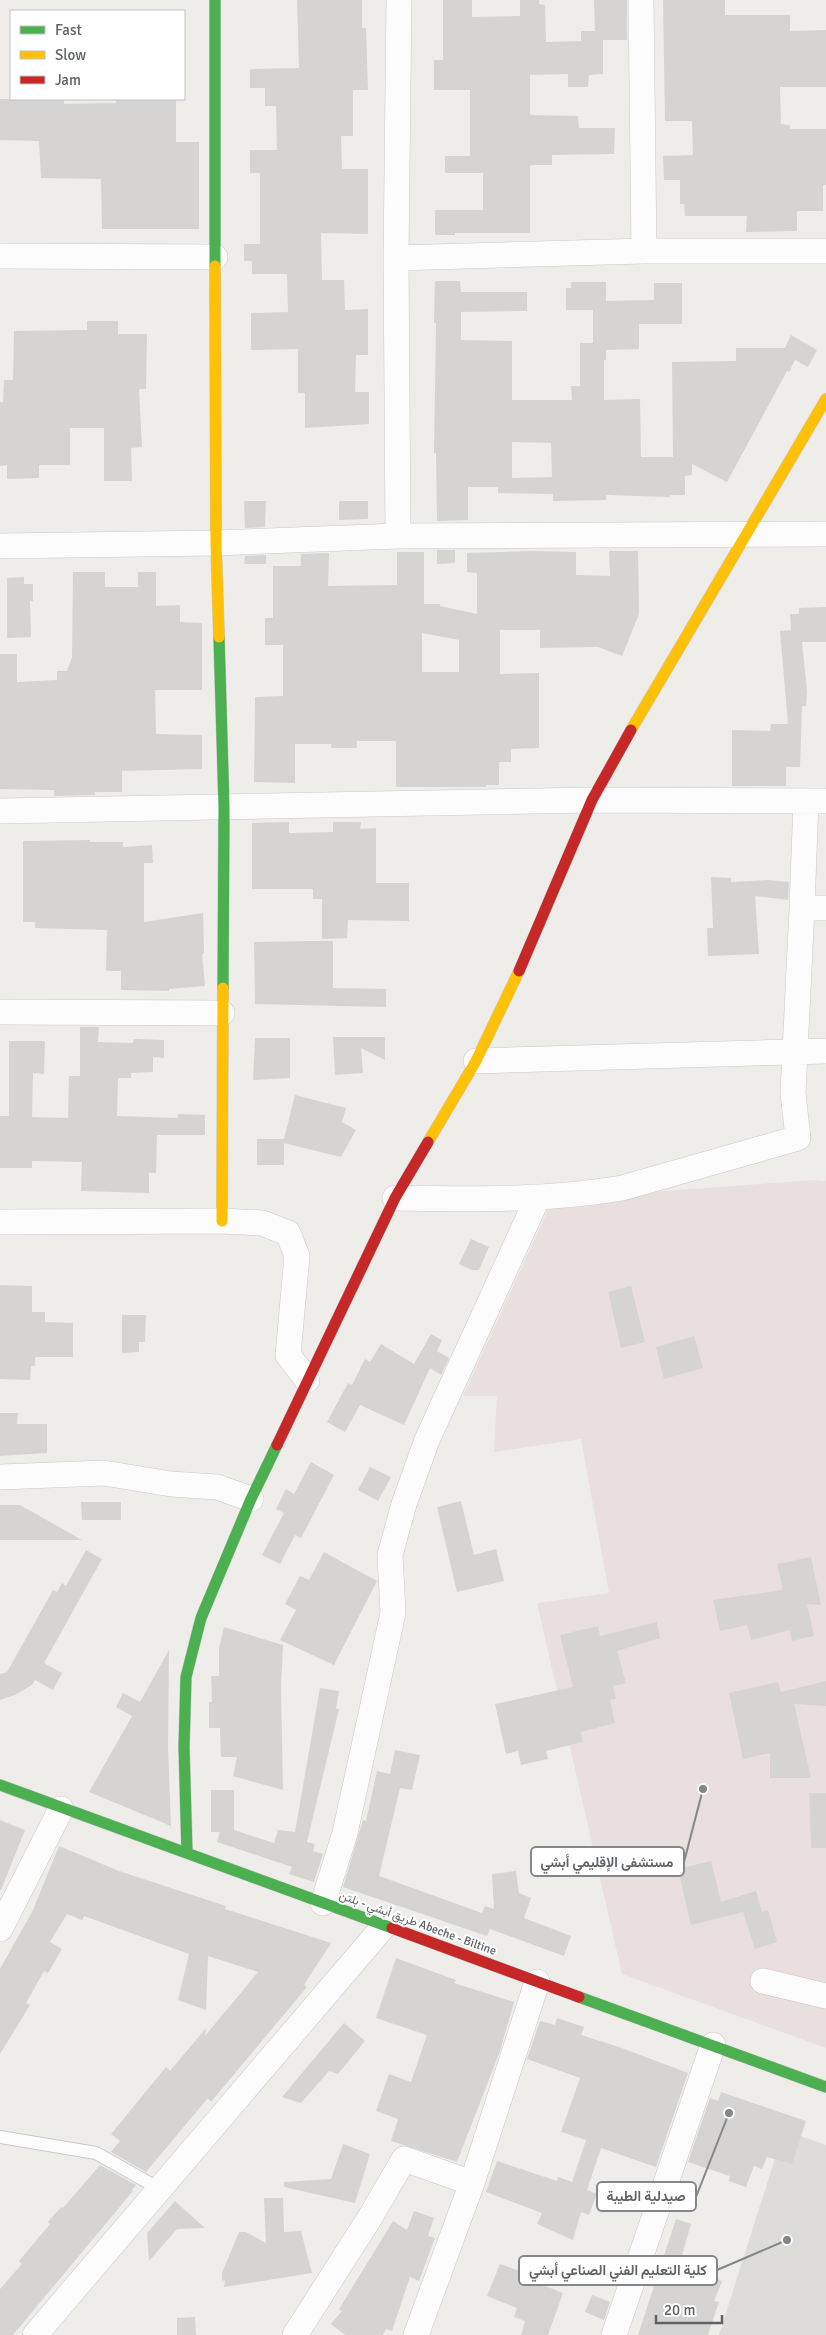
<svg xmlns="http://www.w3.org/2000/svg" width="826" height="2335" font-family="Signika,Vazirmatn,sans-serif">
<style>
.education{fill:#dedcd9}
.medical{fill:#e9dfde}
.building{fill:#d5d4d3;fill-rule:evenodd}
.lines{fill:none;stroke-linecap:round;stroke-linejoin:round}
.lane-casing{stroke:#c9c9c9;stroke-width:14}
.street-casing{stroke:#c9c9c9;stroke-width:26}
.fast-casing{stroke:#cbcbcb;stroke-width:12}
.slow-casing{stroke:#cbcbcb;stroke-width:12}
.jam-casing{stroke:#cbcbcb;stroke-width:12}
.lane{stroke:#fcfcfc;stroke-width:12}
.street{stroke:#fcfcfc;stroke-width:25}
.fast{stroke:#4caf50;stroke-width:11}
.slow{stroke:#ffc107;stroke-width:11}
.jam{stroke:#c62828;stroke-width:11}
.labels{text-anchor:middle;stroke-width:4;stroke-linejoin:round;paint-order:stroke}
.street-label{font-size:12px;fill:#5f6367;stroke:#fff}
.leader{fill:none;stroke:#84878a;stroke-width:2}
.callout-dot{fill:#84878a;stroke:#fff;stroke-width:2}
.callout{fill:#fff;stroke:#84878a;stroke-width:2}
.callout-label{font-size:14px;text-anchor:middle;font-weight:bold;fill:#5f6367}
</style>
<rect width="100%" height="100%" fill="#eeedea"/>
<path class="education" d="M784 2130 826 2145V2335H719Z"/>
<path class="medical" d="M815 1180 826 1181V2048L622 1974 537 1603 609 1593 581 1439 494 1452 497 1396H463L553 1199Z"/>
<path class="building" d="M297 0H362V28H366L368 90H353V136H341L342 169H368V234L321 233 322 280H344L345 310 368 309V355H356L355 392H369V424L305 428V393H298V349L251 350V313L288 312 287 274H252V261H244V244H260V173H250V150H277L276 106H265V88H250V69L299 68Z
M443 0H472V17L520 16V0H539V4L545 5 546 42 581 41V31H595L594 0H627V40H603V74L589 75 588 87H568V74L530 75V115L578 116 579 128H615L614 154 552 155V165H530V233H455V235H435V210H483V173H445V156H470V90H434V60H443Z
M663 0H725V15H790V31L826 30V87H780L781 124 790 125V129H826V185H823V211H797V231L746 232 747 216H685L684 204H680V180H664L663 156 693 155 692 121H665Z
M0 99H64V104L116 103V99H176V142H199V229H102L101 179 41 178 39 141 0 140Z
M435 281H460L461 292H527V311L461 312V340L512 341V400H572L571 386H580V343H593V310H566V288H571V282H606V301L654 300V283H682V324H639V349L606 350V360H604V400L640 399 641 457H673L672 362 736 361V348H785L791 335 817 350 808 367 795 360 789 372 787 371 727 482 692 464V475L685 476V495H670V497L606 495V500L553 501V494L498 493V487H468V520L437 521 436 453H434L436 323H434ZM512 442 551 443 552 477 512 478Z
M87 321H118V334H147L146 389H139L142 447 131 448 132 481H104V428H70V465H39V478L7 479V465L0 466V402H3L4 380H13L14 331 87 330Z
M244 501H266L265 527 245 528Z
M339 501H368V519L339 520Z
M437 550H455V563L437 564Z
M531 551 576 552V575L610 576 609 551H638L639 614 622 656 598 647 540 648V630H500V674L539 673V748L511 749V762H499V785H486V787H396V741H357V748H331V744H295V783L254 782 255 697 283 696V645H265V618H273V566H301V554L329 553 328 586 397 585V552H424V604H440V606L477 614V573L467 572V553ZM422 633 459 640V672H422Z
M266 555V564H244L245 556Z
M73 572H105V587H138V572H156V606L180 605V622L202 623V690H155L156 734 202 735V769L122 771V792H95V795L54 796V790L0 789V654H17V682L57 680V671H67L72 657Z
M24 577V584H33V601H30L31 637 7 638V578Z
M826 607V642H802L807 691 806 706H802L800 767H786V786H732V730L770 731 771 724H788L780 631 791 630 790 614H799V608Z
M289 822V833L333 832V822H361L360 829 376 828V883H409V921L348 920 347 938 322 939V899H313V889H252V823Z
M90 840V842H123V847L152 845 153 863H144V922L203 913 204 954H202L205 986 169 989V991L121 990V971H106L107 930 35 928V922H23V841Z
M711 877 731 878V882L767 880 789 882 788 900 755 896 759 954 708 956 707 928H713Z
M308 941H333V988L386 989V1007L255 1004 254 942Z
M80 1027H99L98 1042 133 1043 134 1039 164 1040V1058L153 1057V1072L131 1073V1078H118L117 1116 178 1118V1114L205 1115V1135H157L156 1173H149V1193L81 1191 82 1162 32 1161V1168H0V1116H9V1041H45L44 1074 33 1073 32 1117 68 1118 69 1076H80Z
M333 1037H385V1060L361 1048 363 1073 335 1075Z
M255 1038H290V1078L253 1080Z
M295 1095 346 1108 342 1122 356 1130 341 1157 284 1143V1165H257V1139H284Z
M471 1239 489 1247 479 1270H472L459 1264Z
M0 1285 32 1286V1312H45V1322L73 1323V1357H35V1366H31L30 1380 0 1379Z
M631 1286 645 1342 621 1348 608 1292Z
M122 1315H146L145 1342H139V1352L122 1353Z
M431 1334 442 1340 437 1351 449 1358 441 1375 430 1368 404 1425 360 1405 345 1432 327 1422 348 1383 352 1385 365 1359 370 1362 381 1344 414 1364Z
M694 1336 703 1368 664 1379 656 1347Z
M0 1413H18L17 1424H47V1453L0 1456Z
M311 1462 334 1475 301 1538 295 1535 280 1564 262 1555 284 1513 276 1509 286 1489 294 1494Z
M370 1467 391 1477 378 1501 358 1490Z
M461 1501 474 1555 496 1549 504 1581 457 1592 437 1507Z
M81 1502H121V1520H82Z
M0 1505H20L82 1540H0Z
M86 1550 102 1559 44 1663 62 1673 53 1690 35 1680 32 1685 15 1695 0 1700V1674L7 1672 53 1590 57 1592 62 1583 66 1586Z
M324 1552 377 1581 334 1665 280 1640 296 1610 285 1604 300 1576 309 1580Z
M811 1557 821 1605 807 1604 814 1636 792 1641 790 1630 751 1640 747 1625 720 1631 713 1600 783 1590 777 1564Z
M657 1622 660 1638 617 1651 626 1683 613 1686 616 1699 610 1700 615 1723 581 1732 583 1742 546 1751 548 1759 521 1765 518 1751 506 1754 495 1704 573 1687 560 1635 598 1626 600 1636Z
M224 1627 283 1645 281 1686 283 1790 233 1776 237 1757H221L220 1728H209V1702H212L211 1676H219V1648Z
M169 1650 168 1747 171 1826 89 1792 132 1716 116 1707 123 1693 140 1702Z
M826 1681V1706L794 1704 811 1778H770V1753L743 1759 729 1693 778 1682 781 1692Z
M320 1688 339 1691 336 1709H339L307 1842 315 1844 313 1851 323 1854 314 1882 289 1874 292 1867 217 1842 220 1832H211V1790H234V1830L274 1843 278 1830 295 1832Z
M395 1750 420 1755 412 1790 400 1788 379 1876 482 1913 485 1906 494 1909 492 1874 516 1871 519 1893 531 1898 524 1918 571 1936 564 1956 490 1929 487 1936 343 1887 363 1820 366 1821 377 1771 390 1774Z
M809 1793H826V1848H811Z
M0 1820 25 1830 1 1890H0Z
M59 1846 119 1871 226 1906 225 1909 331 1943 304 1985 307 1987 211 2102 208 2098 146 2172 111 2152 120 2141 111 2134 166 2067 170 2071 206 2028 205 2036 258 1972 208 1956 206 2010 178 2000 189 1954 84 1916 82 1920 67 1914 50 1942 62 1949 48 1973 44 1971 26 2003 30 2005 0 2054V1969L33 1910Z
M711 1861 721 1902 756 1891 762 1912 768 1910 777 1942 755 1949 743 1912 691 1925 678 1869Z
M396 1958 456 1980 454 1983 514 2002 500 2051 457 2162 391 2141 398 2119 376 2111 389 2074 411 2082 427 2035 376 2018Z
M557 2018 584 2027 581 2035 619 2047 688 2073 656 2167 601 2148 587 2190 597 2194 589 2215 581 2212 573 2240 537 2224 542 2213 486 2192 497 2161 557 2181 558 2177 572 2182 586 2140 561 2132 580 2078 527 2059 540 2021 555 2025Z
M344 2023 365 2041 338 2074 329 2071 301 2103 282 2097Z
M721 2092 806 2121 792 2164 767 2157 762 2169 754 2166 746 2187 729 2181 730 2176 688 2162 710 2098 718 2101Z
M343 2144 370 2154 355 2203 284 2187V2182L331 2179Z
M100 2165 136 2185 132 2190 133 2191 13 2335H0V2289L22 2264 19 2261 50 2224 48 2222 61 2207 63 2208Z
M264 2198H283L284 2232 301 2231 312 2273 224 2287 225 2281 222 2280V2273L239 2232H246L266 2243Z
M175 2201 205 2228 177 2229 149 2261 147 2233Z
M414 2211 434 2218 428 2236 435 2238 419 2281 410 2277 392 2331 386 2329 383 2335H345L331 2324 342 2311 339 2309 393 2221 407 2230Z
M676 2219 691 2224 680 2262 722 2281 714 2301 719 2302 708 2335H638Z
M500 2264 520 2271V2276L563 2293 548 2335H521L525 2321 514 2317 517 2308 487 2296Z
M592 2295 610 2302 604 2320 585 2312Z
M195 2317 196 2335H177V2318Z"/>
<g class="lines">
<g class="lane-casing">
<path id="lane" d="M0 2137 96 2153 158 2188"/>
</g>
<g class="street-casing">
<path id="street" d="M641 0 644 251H826
M0 256 215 257
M396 258 644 251
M398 536 396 258 399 0
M0 546 216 543 398 536 826 534
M0 811 592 800 826 801
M802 908 806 801
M0 1012 222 1013
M476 1061 826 1051
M395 1198C472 1199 546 1201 622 1188L798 1138 793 1093 802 908H826
M0 1222 222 1221 262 1223 288 1233 297 1256 288 1355 307 1380
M0 1477 104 1473 171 1484 217 1487 251 1499
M323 1903 345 1833 393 1613 390 1555 404 1504 427 1440 537 1199
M0 1929 61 1809
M763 1981 826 1996
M35 2335 384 1926
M295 2335 369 2219 404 2159 472 2183
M416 2335 472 2183 537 1982
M614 2335 713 2045"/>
</g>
<g class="fast-casing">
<path id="fast" d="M215 0V266
M219 637 224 807 223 988
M0 1785 392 1928
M187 1852 184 1747 186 1677 201 1618 251 1499 277 1445
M579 1997 826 2087"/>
</g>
<g class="slow-casing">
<path id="slow" d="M215 266 216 543 219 637
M631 730 826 399
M428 1142 476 1061 519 971
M222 1221 223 988"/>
</g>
<g class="jam-casing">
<path id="jam" d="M519 971 592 800 631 730
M277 1445 395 1198 428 1142
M392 1928 579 1997"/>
</g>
<use href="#lane" class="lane"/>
<use href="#street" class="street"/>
<use href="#fast" class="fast"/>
<use href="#slow" class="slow"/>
<use href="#jam" class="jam"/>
</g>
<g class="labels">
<g class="street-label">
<text transform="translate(418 1923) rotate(20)" y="4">طريق أبشي - بلتن Abeche - Biltine</text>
</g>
</g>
<path class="leader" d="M703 1789L684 1862M729 2113L696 2197M787 2240L717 2270"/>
<g class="callout-dot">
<circle cx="703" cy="1789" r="5"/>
<circle cx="729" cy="2113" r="5"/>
<circle cx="787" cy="2240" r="5"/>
</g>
<g class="callout">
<rect x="531" y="1847" width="153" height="29" rx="5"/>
<rect x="597" y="2182" width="99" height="29" rx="5"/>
<rect x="519" y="2256" width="198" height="29" rx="5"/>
</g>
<g class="callout-label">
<text x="607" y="1867">مستشفى الإقليمي أبشي</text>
<text x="646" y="2201">صيدلية الطيبة</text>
<text x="618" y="2275">كلية التعليم الفني الصناعي أبشي</text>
</g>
<rect x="10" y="10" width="175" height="90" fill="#ffffff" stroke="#bfc1c2"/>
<rect x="20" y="26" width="25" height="8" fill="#4caf50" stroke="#bfc1c2"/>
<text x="55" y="35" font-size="15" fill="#5f6367">Fast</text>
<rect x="20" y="51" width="25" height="8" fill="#ffc107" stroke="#bfc1c2"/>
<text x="55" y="60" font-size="15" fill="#5f6367">Slow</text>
<rect x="20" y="76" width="25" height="8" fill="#c62828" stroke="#bfc1c2"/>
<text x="55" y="85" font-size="15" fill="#5f6367">Jam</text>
<path d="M656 2315v8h66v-8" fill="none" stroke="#5f6367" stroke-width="2.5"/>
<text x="664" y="2315" font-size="15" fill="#5f6367" stroke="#ffffff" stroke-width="4" paint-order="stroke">20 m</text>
</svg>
